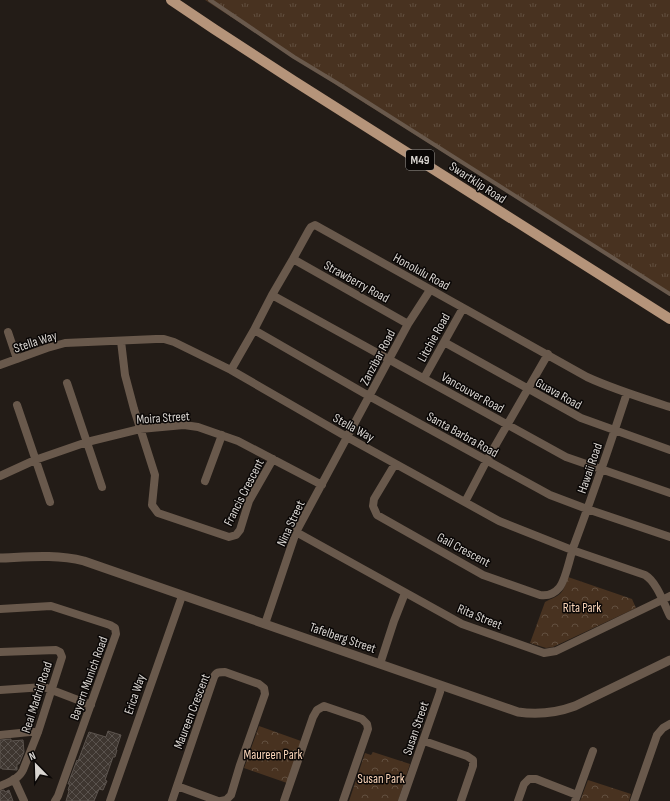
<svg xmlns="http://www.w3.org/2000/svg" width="670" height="801" font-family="'Sofia Sans Condensed',sans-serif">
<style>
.grass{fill:url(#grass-tufts)}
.park{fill:url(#park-crowns)}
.building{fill:url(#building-cross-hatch);stroke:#5c544e}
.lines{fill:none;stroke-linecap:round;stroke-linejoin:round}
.service{stroke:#69594c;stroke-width:4}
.minor{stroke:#69594c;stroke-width:8}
.tertiary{stroke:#69594c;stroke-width:9}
.primary{stroke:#b5947a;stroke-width:10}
.labels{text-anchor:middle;stroke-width:3;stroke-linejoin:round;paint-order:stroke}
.shield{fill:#0a0706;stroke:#9b9794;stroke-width:1}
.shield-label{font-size:12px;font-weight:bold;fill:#d9d5d1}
.street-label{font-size:13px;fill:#d9d5d1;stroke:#0a0706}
.park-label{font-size:13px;fill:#fbd6ba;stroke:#0a0706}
</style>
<defs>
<pattern id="grass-tufts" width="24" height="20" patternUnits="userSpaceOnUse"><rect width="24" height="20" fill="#483220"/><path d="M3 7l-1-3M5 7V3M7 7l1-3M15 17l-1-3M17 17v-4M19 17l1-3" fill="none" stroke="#624f3f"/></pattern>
<pattern id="park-crowns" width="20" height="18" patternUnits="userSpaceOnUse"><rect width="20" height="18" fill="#483220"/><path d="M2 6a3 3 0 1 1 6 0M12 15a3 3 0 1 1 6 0" fill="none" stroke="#624f3f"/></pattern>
<pattern id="building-cross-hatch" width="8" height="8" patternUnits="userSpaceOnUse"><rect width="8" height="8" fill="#3e3630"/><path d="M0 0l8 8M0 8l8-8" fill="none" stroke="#59524d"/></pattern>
</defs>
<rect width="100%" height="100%" fill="#231c17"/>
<path class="grass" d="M205 0H670V295L352 95Z"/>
<path class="park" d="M568 577 632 599 636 608 553 647 546 648 530 643 545 602C562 594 562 595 568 577Z
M259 726 301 741 287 783 244 768Z
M373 752 410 764 398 801H349L365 753 371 755Z
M588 780 631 794 629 801H580Z"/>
<path class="building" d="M108 731 121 735 116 750H117L115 757H113L105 780 107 781 103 790 99 789 94 801H66L69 791 68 790 70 784H68L77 760 78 761 89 732 106 737Z
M11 739V741L23 740 24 752 19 764H17V770L2 769V768H0V740Z
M4 790 5 792 9 790 13 801H0V791Z"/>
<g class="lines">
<path class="service" d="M210 0 294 57 337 83 670 294"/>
<path class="minor" d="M293 259 408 324
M272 295 566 457 670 493
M254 330 369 396 550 495 587 509 670 537
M8 332 17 359
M121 341 125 375 134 409 155 475 152 505 158 513 229 537 236 535 240 530 249 501 273 459
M444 342 581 418 670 450
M0 365 47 348 65 343 156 339H164L174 342 231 370 347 437 499 521 572 550 645 575C657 582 664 604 670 616
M231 370 254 330 272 295 293 259 309 230 311 227 315 225 587 377C613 389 642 398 670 407
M424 378 463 308
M67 383 102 487
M17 405 50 502
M395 464 374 499 373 506 377 515 483 575 540 595C547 596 554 594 559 588 565 582 570 558 573 548 592 497 610 445 627 393
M0 476 35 460 87 442 140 429 184 425 198 427 238 441 322 485
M205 481 222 435
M465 502 487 460 548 354
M296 532 462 624 544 653 556 651 670 596
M0 609 51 606 110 625 115 628 116 634 58 796 55 801
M265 624 296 532 408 324 430 290
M0 652 56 650 60 652 62 657 38 732 23 770C19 779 9 782 0 786
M380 664 394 621 405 593
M0 690 44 687 91 705
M0 735 30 732H38
M424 741 467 756 473 760V766L461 801
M14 779 24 801
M110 801 182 596
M172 801 177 786
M218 801 177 786 214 677C216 672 219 672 225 672L259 684 264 688 265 694 240 765 231 795 226 800 221 801
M284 801 313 717 317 710 324 706 362 719 367 724 368 729 343 801
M402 801 440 692 441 686
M518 801 524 784 529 779H536L577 795
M575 801 593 751
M634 801 657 735 663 728 670 724"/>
<path class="tertiary" d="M0 558C28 557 56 554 84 561L518 712C538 715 556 713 575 706L670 660"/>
<path class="primary" d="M171 0 214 29 294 81 670 319"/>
</g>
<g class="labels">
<rect class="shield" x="406" y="150" width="28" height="20" rx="3"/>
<g class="shield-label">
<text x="420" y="164">M49</text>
</g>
<g class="street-label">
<text transform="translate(478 182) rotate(33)" y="5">Swartklip Road</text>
<text transform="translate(422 271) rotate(29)" y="5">Honolulu Road</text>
<text transform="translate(357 281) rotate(29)" y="5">Strawberry Road</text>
<text transform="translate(433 337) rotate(-61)" y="5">Litchie Road</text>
<text transform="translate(35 341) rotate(-18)" y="5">Stella Way</text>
<text transform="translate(377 357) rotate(-62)" y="5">Zanzibar Road</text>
<text transform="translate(473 392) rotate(29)" y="5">Vancouver Road</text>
<text transform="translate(559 393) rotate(29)" y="5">Guava Road</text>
<text transform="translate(163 417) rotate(-4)" y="5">Moira Street</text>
<text transform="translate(354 427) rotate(29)" y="5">Stella Way</text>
<text transform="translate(463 434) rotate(29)" y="5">Santa Barbra Road</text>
<text transform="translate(589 468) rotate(-71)" y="5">Hawaii Road</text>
<text transform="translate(243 492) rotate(-63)" y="5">Francis Crescent</text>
<text transform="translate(290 523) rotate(-65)" y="5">Nina Street</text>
<text transform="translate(464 549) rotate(28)" y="5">Gail Crescent</text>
<text transform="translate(480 616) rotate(22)" y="5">Rita Street</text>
<text transform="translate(343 637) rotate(19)" y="5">Tafelberg Street</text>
<text transform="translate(88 678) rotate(-70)" y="5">Bayern Munich Road</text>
<text transform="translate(134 694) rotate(-71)" y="5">Erica Way</text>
<text transform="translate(36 697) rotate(-72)" y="5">Real Madrid Road</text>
<text transform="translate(191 711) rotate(-69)" y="5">Maureen Crescent</text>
<text transform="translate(415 728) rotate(-71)" y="5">Susan Street</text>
</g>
<g class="park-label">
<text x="582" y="612">Rita Park</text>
<text x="273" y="759">Maureen Park</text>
<text x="381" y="783">Susan Park</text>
</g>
</g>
<g transform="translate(36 765) rotate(337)" stroke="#0a0706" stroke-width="3" paint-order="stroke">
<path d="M0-3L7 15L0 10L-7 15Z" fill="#d9d5d1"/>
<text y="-6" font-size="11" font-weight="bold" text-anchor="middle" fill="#d9d5d1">N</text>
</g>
</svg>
